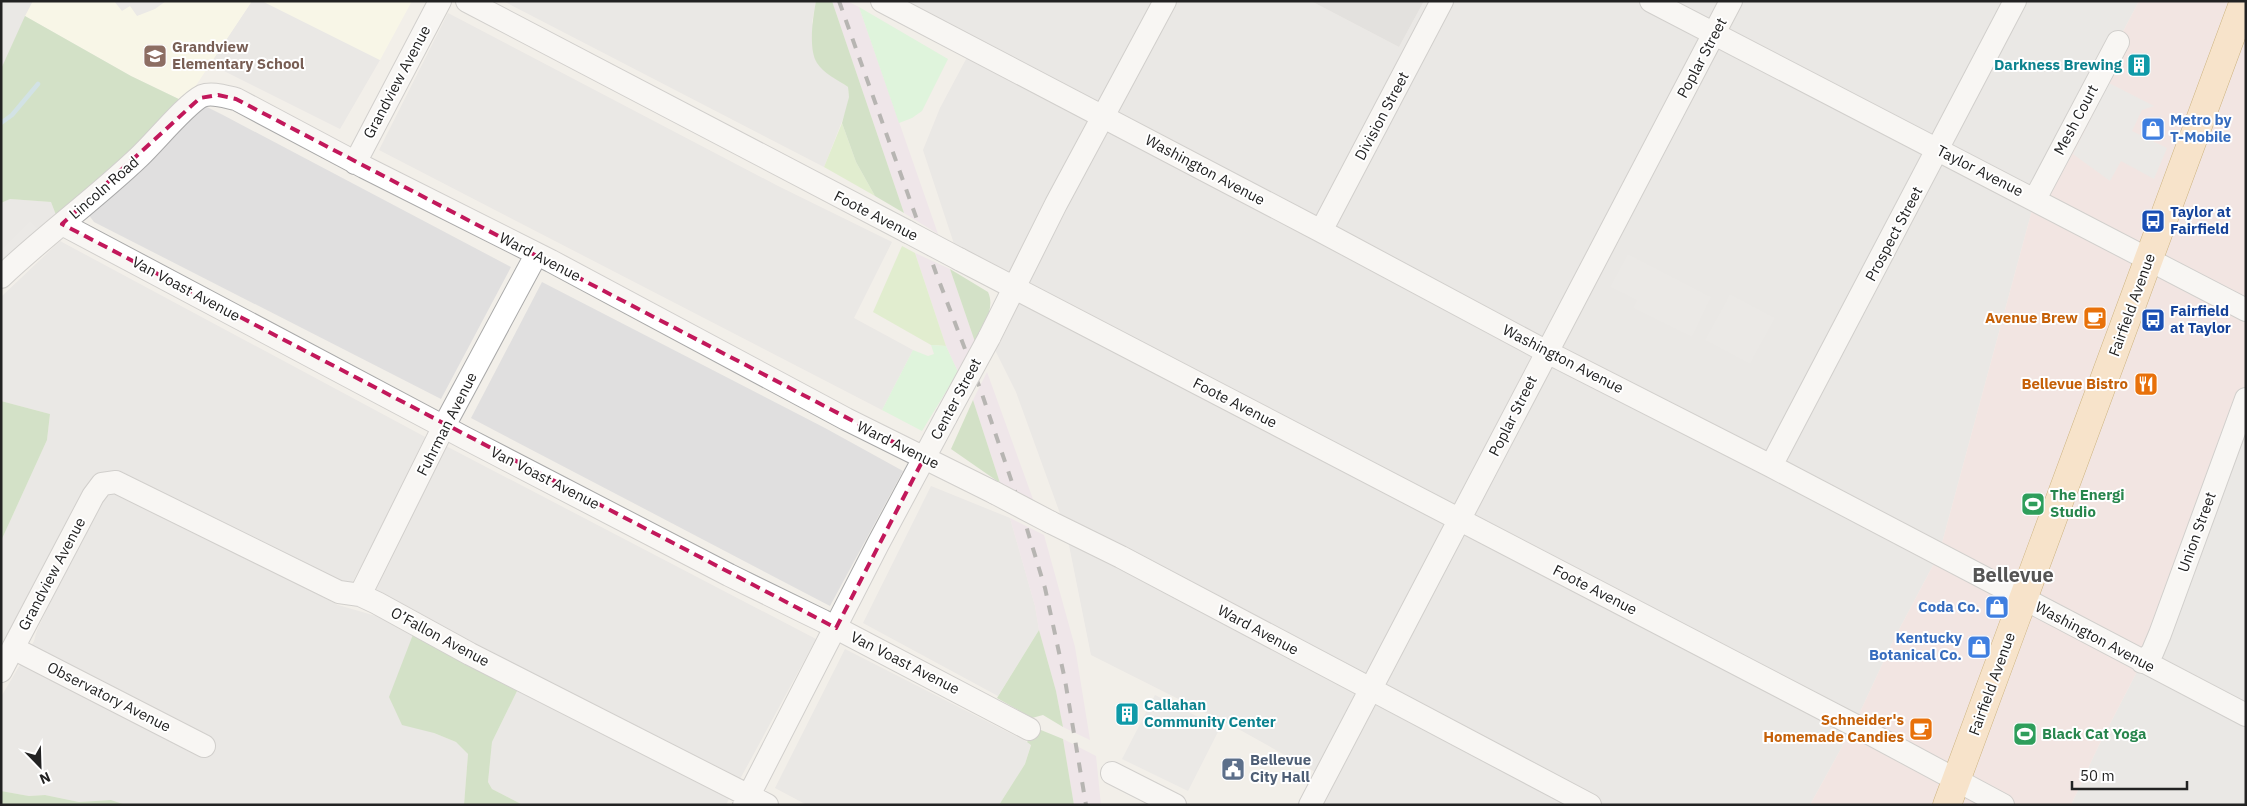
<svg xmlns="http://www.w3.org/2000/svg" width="2247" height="806" font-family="'IBM Plex Sans',sans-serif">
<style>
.residential{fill:#e0dfdf}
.commercial{fill:#f2dad9}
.industrial{fill:#ebdbe8}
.education{fill:#ffffe5}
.religious{fill:#d0d0d0}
.grass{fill:#cdebb0}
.forest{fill:#add19e}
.park{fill:#c8facc}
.parking{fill:#e2e2e2}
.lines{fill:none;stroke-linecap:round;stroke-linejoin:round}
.stream{stroke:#aad3df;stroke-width:4.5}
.minor-casing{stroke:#a9a9a9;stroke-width:24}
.major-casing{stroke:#a06b00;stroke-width:29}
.minor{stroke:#fff;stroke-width:22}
.major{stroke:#fcd6a4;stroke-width:28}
.rail{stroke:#707070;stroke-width:4;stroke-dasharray:10 10;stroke-linecap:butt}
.minor-bridge-casing{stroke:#a9a9a9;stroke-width:24;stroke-linecap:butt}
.minor-bridge{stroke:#fff;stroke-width:22}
.marked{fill:none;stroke:#c2185b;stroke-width:4;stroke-dasharray:10 6;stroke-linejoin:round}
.labels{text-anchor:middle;stroke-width:4;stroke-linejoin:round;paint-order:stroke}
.education-label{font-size:15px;font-weight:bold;fill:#785e54;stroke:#fff;text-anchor:start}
.street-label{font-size:15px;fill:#222;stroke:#fff}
.culture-label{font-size:15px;font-weight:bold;fill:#0d838f;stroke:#fff;text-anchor:end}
.shop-label{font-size:15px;font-weight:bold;fill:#366cbe;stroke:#fff;text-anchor:end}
.transit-label{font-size:15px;font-weight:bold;fill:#164399;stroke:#fff;text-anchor:start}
.food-label{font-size:15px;font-weight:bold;fill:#c56008;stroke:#fff;text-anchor:end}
.leisure-label{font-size:15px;font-weight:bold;fill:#27864d;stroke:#fff;text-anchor:start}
.service-label{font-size:15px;font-weight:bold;fill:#4e5e75;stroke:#fff;text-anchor:start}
.district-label{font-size:20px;font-weight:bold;fill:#555;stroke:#fff}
</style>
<rect width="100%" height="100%" fill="#f2efe9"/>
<path class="residential" d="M1 1H33L1 69Z
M252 1H262L380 60 340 129 210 64Z
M503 1H816L812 22 829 74 848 87 849 97 846 111 824 167Z
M882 1H1311L1399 47 1424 1H2139L2035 199 1939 554 1894 639 1854 725 1810 805H1310L1324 777 1242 731 1091 655 1066 530 1016 392 989 338 1014 290 959 259 923 150 940 108 972 48Z
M448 13 778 186 892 242 854 318 913 350 882 410 379 150Z
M203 107H207L223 115 511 267 441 399 94 222 88 214Z
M10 199 51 202 56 215 1 268V203Z
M60 241 429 439 351 585 95 478 86 486 1 649V541L47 440 50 414 1 401V297Z
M542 282 825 428 903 471 830 606 471 418Z
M2246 399V805H2071L2098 747 2142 662Z
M446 446 816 639 739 781 378 595 376 588Z
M931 486 1010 518 1035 606 1039 630 998 696 863 623Z
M127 492 338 605 376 616 414 632 434 733 456 742 468 754 464 805H126L111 800 79 802 45 795 29 796 1 791V697L34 641 37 630 91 518 109 493Z
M845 649 1031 744 1025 764 999 805H807L775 788Z
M519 687 730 797 726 805H523L492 789 488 782 492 742Z"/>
<path class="commercial" d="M2139 1H2246V399L2142 662 2098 747 2071 805H1810L1854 725 1894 639 1939 554 2035 199Z"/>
<path class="industrial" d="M832 1H847L859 7 938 234 904 213Z
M915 253 950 269 975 342 958 372 946 346Z
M987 372 1034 502 1000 483 973 400Z
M1010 518 1044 535 1075 647 1090 740 1063 727 1056 691 1039 630 1035 606Z
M1063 739 1096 756 1101 805H1074Z"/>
<path class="education" d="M33 1H252L185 102 131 76 25 16Z
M262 1H412L380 60Z"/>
<path class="religious" d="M1311 1H1424L1399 47Z"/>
<path class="grass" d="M842 123 856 162 875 196 824 167Z
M902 246 915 253 946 346 931 345 873 312Z"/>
<path class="forest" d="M816 1H832L904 213 875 196 856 162 842 123 849 97 848 87C838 80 823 73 817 63 808 49 813 17 816 1Z
M25 16 131 76 185 102 56 215 51 202 10 199 1 203V69Z
M950 269 988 292C996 309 982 327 975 342Z
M973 400 1000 483 951 449Z
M1 401 50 414 47 440 1 541Z
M1039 630 1056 691 1063 727 1043 715 1032 718 997 698Z
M414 632 519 687 492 742 488 782 492 789 523 805H464L468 754 456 742 434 733 402 725 389 697Z
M1036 728 1063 739 1074 805H999L1025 764 1031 745 1027 742Z
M1 791 29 796 45 795 79 802 111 800 126 805H1Z"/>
<path class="park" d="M859 7 948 59 922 111 912 118 899 123Z
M931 345 946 346 958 372 922 431 882 410 913 350 928 356 934 354Z"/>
<path class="parking" d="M114 1H166L155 9 137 16 130 6 122 11Z
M2109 83 2154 106 2142 110 2132 131 2167 148 2154 179 2121 161 2110 181 2073 154Z
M30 221 50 241 1 287V250Z
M1628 254 1711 297 1692 337 1633 308 1637 300 1610 287Z
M1730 294 1775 318 1750 364 1705 340Z
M1155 695 1220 728 1188 791 1122 759Z"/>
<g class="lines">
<path class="stream" d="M1 123 12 115 38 84"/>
<g class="minor-casing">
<path id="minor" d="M467 1 908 232
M882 1 1321 231 1547 352 1771 466 2246 715
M1651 1 2246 310
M355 163 440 1
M2035 199 2118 42
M62 224 465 438 729 575 823 621 1029 729
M1321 231 1442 1
M959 259 1854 725 2003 805
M1 277C45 235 95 199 139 157 155 142 186 104 202 96 212 92 226 97 236 99L364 167 551 261 846 419 995 493
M989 338 1056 204 1165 1
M1771 466 2015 1
M1050 522 1121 557 1590 805
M360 595 444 426 536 255
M13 648 204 746
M2142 662 2152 653 2160 634 2246 399
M1 671 93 496 102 484 116 482 339 592 360 595 377 603 470 654 767 805
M1112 773 1175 805
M744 805 878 544 946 417
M1310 805 1731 1"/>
</g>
<g class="major-casing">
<path id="major" d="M1947 805 2244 1"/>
</g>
<use href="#minor" class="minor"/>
<use href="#major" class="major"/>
<path class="rail" d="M839 1 936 273 981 391 1020 506 1045 588 1065 680 1086 805"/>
<g class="minor-bridge-casing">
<path id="minor-bridge" d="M908 232 959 259
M946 417 989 338
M995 493 1050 522"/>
</g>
<use href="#minor-bridge" class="minor-bridge"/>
</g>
<path d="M0 0H2247V806H0ZM218 95 236 99 924 458 836 628 62 224 200 98Z" fill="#f2efe9" fill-opacity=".55" fill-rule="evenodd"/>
<path class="marked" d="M218 95 236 99 924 458 836 628 62 224 200 98Z"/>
<defs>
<g id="school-square" transform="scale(1.25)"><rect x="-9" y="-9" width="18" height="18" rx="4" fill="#8d6e63" stroke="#fff"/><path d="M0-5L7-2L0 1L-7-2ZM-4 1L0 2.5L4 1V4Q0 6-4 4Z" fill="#fff"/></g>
<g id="building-square" transform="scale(1.25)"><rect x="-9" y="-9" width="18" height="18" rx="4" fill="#0f9aa8" stroke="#fff"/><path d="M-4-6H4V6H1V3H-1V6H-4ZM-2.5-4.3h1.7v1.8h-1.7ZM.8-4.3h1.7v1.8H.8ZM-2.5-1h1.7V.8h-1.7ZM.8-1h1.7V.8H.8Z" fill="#fff"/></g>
<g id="shop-square" transform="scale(1.25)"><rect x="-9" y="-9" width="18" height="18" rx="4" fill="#3f7fe0" stroke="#fff"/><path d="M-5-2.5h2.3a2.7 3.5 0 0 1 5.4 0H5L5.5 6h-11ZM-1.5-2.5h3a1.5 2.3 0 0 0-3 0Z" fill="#fff"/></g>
<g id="bus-square" transform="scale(1.25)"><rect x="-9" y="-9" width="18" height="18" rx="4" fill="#1a4fb4" stroke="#fff"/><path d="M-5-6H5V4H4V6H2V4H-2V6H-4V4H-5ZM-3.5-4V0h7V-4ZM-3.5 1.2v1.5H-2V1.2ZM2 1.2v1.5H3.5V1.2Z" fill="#fff"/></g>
<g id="cafe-square" transform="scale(1.25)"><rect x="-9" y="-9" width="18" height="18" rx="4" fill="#e8710a" stroke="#fff"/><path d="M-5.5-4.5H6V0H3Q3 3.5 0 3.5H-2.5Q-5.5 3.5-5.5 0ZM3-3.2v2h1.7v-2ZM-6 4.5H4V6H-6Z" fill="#fff"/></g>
<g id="restaurant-square" transform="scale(1.25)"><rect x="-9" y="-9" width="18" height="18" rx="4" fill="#e8710a" stroke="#fff"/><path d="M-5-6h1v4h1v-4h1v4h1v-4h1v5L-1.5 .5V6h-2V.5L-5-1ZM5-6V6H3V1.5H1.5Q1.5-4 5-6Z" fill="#fff"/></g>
<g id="stadium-square" transform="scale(1.25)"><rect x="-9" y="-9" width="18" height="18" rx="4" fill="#2e9e5b" stroke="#fff"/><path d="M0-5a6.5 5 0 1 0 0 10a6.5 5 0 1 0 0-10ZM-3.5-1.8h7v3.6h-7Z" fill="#fff"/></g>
<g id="civic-square" transform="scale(1.25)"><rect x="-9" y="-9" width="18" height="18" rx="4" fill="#5c6f8a" stroke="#fff"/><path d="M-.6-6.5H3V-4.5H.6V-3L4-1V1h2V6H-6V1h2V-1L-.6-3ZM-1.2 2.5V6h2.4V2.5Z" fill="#fff"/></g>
</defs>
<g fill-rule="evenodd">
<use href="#school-square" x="155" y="56"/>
<use href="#building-square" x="2139" y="65"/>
<use href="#shop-square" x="2153" y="129"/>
<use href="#bus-square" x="2153" y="221"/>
<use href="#cafe-square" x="2095" y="318"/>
<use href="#bus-square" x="2153" y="320"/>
<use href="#restaurant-square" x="2146" y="384"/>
<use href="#stadium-square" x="2033" y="504"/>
<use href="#shop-square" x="1997" y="607"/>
<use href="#shop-square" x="1979" y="647"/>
<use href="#building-square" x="1127" y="714"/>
<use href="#cafe-square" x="1921" y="729"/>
<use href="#stadium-square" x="2025" y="734"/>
<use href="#civic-square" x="1233" y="769"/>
</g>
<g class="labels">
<g class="education-label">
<text x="172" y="52">Grandview<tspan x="172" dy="17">Elementary School</tspan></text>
</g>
<g class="street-label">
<text transform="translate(1702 58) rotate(-62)" y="5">Poplar Street</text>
<text transform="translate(397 82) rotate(-62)" y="5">Grandview Avenue</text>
<text transform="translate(1382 116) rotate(-62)" y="5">Division Street</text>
<text transform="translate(2076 120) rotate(-62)" y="5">Mesh Court</text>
<text transform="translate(1205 170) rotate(28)" y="5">Washington Avenue</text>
<text transform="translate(1980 171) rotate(27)" y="5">Taylor Avenue</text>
<text transform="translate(104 188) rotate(-41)" y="5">Lincoln Road</text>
<text transform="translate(876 216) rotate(27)" y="5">Foote Avenue</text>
<text transform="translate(1894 234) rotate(-62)" y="5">Prospect Street</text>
<text transform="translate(540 257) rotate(27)" y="5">Ward Avenue</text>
<text transform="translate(186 289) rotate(28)" y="5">Van Voast Avenue</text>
<text transform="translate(2132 305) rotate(-70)" y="5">Fairfield Avenue</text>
<text transform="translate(1563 359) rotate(27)" y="5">Washington Avenue</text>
<text transform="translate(956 399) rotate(-62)" y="5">Center Street</text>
<text transform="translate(1235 403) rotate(27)" y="5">Foote Avenue</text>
<text transform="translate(1513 416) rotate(-63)" y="5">Poplar Street</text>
<text transform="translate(447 424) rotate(-63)" y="5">Fuhrman Avenue</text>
<text transform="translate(898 445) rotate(26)" y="5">Ward Avenue</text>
<text transform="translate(545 478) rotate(27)" y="5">Van Voast Avenue</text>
<text transform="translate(2197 532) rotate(-70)" y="5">Union Street</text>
<text transform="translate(52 574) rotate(-62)" y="5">Grandview Avenue</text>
<text transform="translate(1595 590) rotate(27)" y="5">Foote Avenue</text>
<text transform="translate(1258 630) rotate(28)" y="5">Ward Avenue</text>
<text transform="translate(440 637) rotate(28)" y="5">O’Fallon Avenue</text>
<text transform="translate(2095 637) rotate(28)" y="5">Washington Avenue</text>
<text transform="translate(905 663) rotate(27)" y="5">Van Voast Avenue</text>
<text transform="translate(1992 684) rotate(-70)" y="5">Fairfield Avenue</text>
<text transform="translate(109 697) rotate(27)" y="5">Observatory Avenue</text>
</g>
<g class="culture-label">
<text x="2122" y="70">Darkness Brewing</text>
<text x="1144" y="710" text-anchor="start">Callahan<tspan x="1144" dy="17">Community Center</tspan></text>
</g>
<g class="shop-label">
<text x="2170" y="125" text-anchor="start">Metro by<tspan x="2170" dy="17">T-Mobile</tspan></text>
<text x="1980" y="612">Coda Co.</text>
<text x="1962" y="643">Kentucky<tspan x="1962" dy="17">Botanical Co.</tspan></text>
</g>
<g class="transit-label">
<text x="2170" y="217">Taylor at<tspan x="2170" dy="17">Fairfield</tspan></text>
<text x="2170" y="316">Fairfield<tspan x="2170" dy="17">at Taylor</tspan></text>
</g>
<g class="food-label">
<text x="2078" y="323">Avenue Brew</text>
<text x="2128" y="389">Bellevue Bistro</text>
<text x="1904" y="725">Schneider's<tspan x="1904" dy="17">Homemade Candies</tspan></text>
</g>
<g class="leisure-label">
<text x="2050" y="500">The Energi<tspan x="2050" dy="17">Studio</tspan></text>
<text x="2042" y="739">Black Cat Yoga</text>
</g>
<g class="service-label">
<text x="1250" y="765">Bellevue<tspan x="1250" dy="17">City Hall</tspan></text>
</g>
<g class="district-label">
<text x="2013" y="582">Bellevue</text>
</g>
</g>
<rect width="2247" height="806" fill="none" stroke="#222222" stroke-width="5"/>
<g transform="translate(40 766) rotate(157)" stroke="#ffffff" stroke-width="4" paint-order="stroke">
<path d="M0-4L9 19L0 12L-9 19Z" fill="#222222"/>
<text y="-8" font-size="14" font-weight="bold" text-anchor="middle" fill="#222222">N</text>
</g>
<path d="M2072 781v8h115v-8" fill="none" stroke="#222222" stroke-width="2.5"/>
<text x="2080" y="781" font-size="15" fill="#222222" stroke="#ffffff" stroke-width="4" paint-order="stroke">50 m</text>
</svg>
